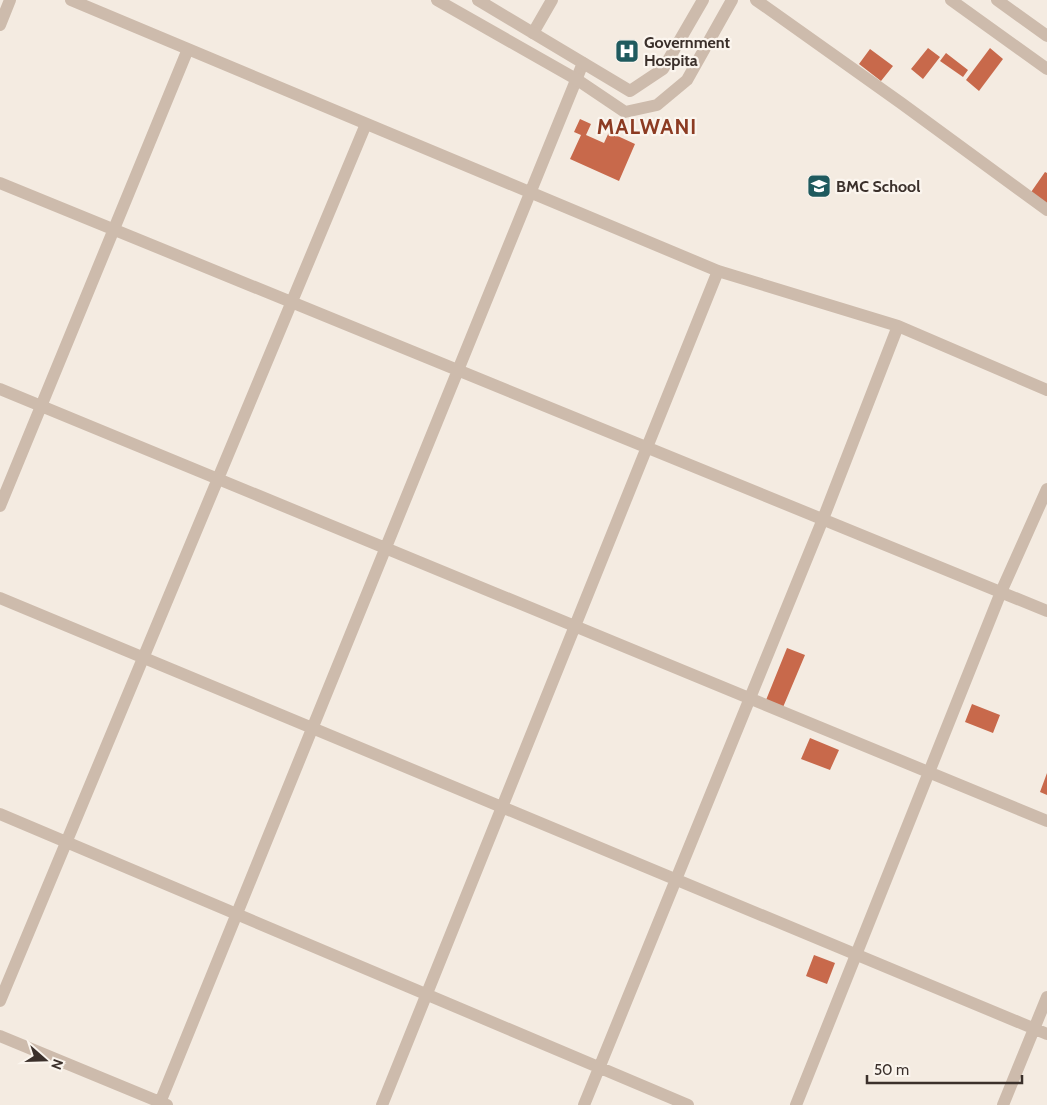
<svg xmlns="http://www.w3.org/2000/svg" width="1047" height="1105" font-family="Cabin,sans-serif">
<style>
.building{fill:#c8694b}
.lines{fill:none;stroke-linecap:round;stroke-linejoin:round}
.minor{stroke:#cdbbac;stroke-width:12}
.tertiary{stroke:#cdbbac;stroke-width:12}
.labels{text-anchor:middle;stroke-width:4.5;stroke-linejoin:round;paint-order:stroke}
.poi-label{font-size:16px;font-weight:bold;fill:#3b302b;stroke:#fbf5ee;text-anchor:start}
.district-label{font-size:21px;font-weight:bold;letter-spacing:1px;fill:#8c3b22;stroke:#fbf5ee}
</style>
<rect width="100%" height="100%" fill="#f4ebe1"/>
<path class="building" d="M928 48 940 57 923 79 911 69Z
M990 48 1003 59 979 91 966 80Z
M870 49 893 66 881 81 859 64Z
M946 53 968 70 963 77 940 61Z
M580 119 591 124 586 135 604 143 609 132 635 144 619 181 570 159 581 135 574 132Z
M1045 172 1047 173V205L1029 195Z
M787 648 805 655 781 712 764 705Z
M972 704 1000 715 993 733 965 722Z
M810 738 839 750 830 770 801 759Z
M1047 773V795L1040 792Z
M814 955 835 963 827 984 806 976Z"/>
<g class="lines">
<path class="minor" d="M71 0 718 271 898 326 1047 390
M756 0 901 103 1047 210
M0 25 10 0
M533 33 552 0
M0 183 1047 611
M0 389 1047 821
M0 506 188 49
M0 598 1047 1034
M0 814 688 1105
M0 1001 366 124
M0 1036 167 1105
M159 1105 583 63
M382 1105 718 271
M584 1105 823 519 898 326
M796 1105 1001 592 1047 489
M1003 1105 1047 997"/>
<path class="tertiary" d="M437 0 576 79 625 112 657 105 687 80 732 0
M478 0 630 91 663 69 703 0
M951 0 1047 69
M997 0 1047 36"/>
</g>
<defs>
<g id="hospital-square" transform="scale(1.25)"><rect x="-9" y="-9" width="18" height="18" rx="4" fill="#1f5a5e" stroke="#fbf5ee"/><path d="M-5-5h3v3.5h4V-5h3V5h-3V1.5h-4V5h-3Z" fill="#fff"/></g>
<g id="school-square" transform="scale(1.25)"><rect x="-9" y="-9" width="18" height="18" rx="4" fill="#1f5a5e" stroke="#fbf5ee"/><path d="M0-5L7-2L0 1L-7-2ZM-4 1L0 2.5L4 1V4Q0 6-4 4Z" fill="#fff"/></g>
</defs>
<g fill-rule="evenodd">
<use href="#hospital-square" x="627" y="51"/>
<use href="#school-square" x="819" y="186"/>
</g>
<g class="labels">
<g class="poi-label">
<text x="644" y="48">Government<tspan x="644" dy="18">Hospita</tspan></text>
<text x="836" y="192">BMC School</text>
</g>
<g class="district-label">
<text x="647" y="134">MALWANI</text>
</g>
</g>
<g transform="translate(45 1060) rotate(110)" stroke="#fbf5ee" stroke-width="4" paint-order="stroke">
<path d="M0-4L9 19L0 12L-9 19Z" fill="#3b302b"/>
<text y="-8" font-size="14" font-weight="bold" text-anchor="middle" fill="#3b302b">N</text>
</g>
<path d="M867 1075v8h155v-8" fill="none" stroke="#3b302b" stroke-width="2.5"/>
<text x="874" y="1075" font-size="15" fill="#3b302b" stroke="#fbf5ee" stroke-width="4" paint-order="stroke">50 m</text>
</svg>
